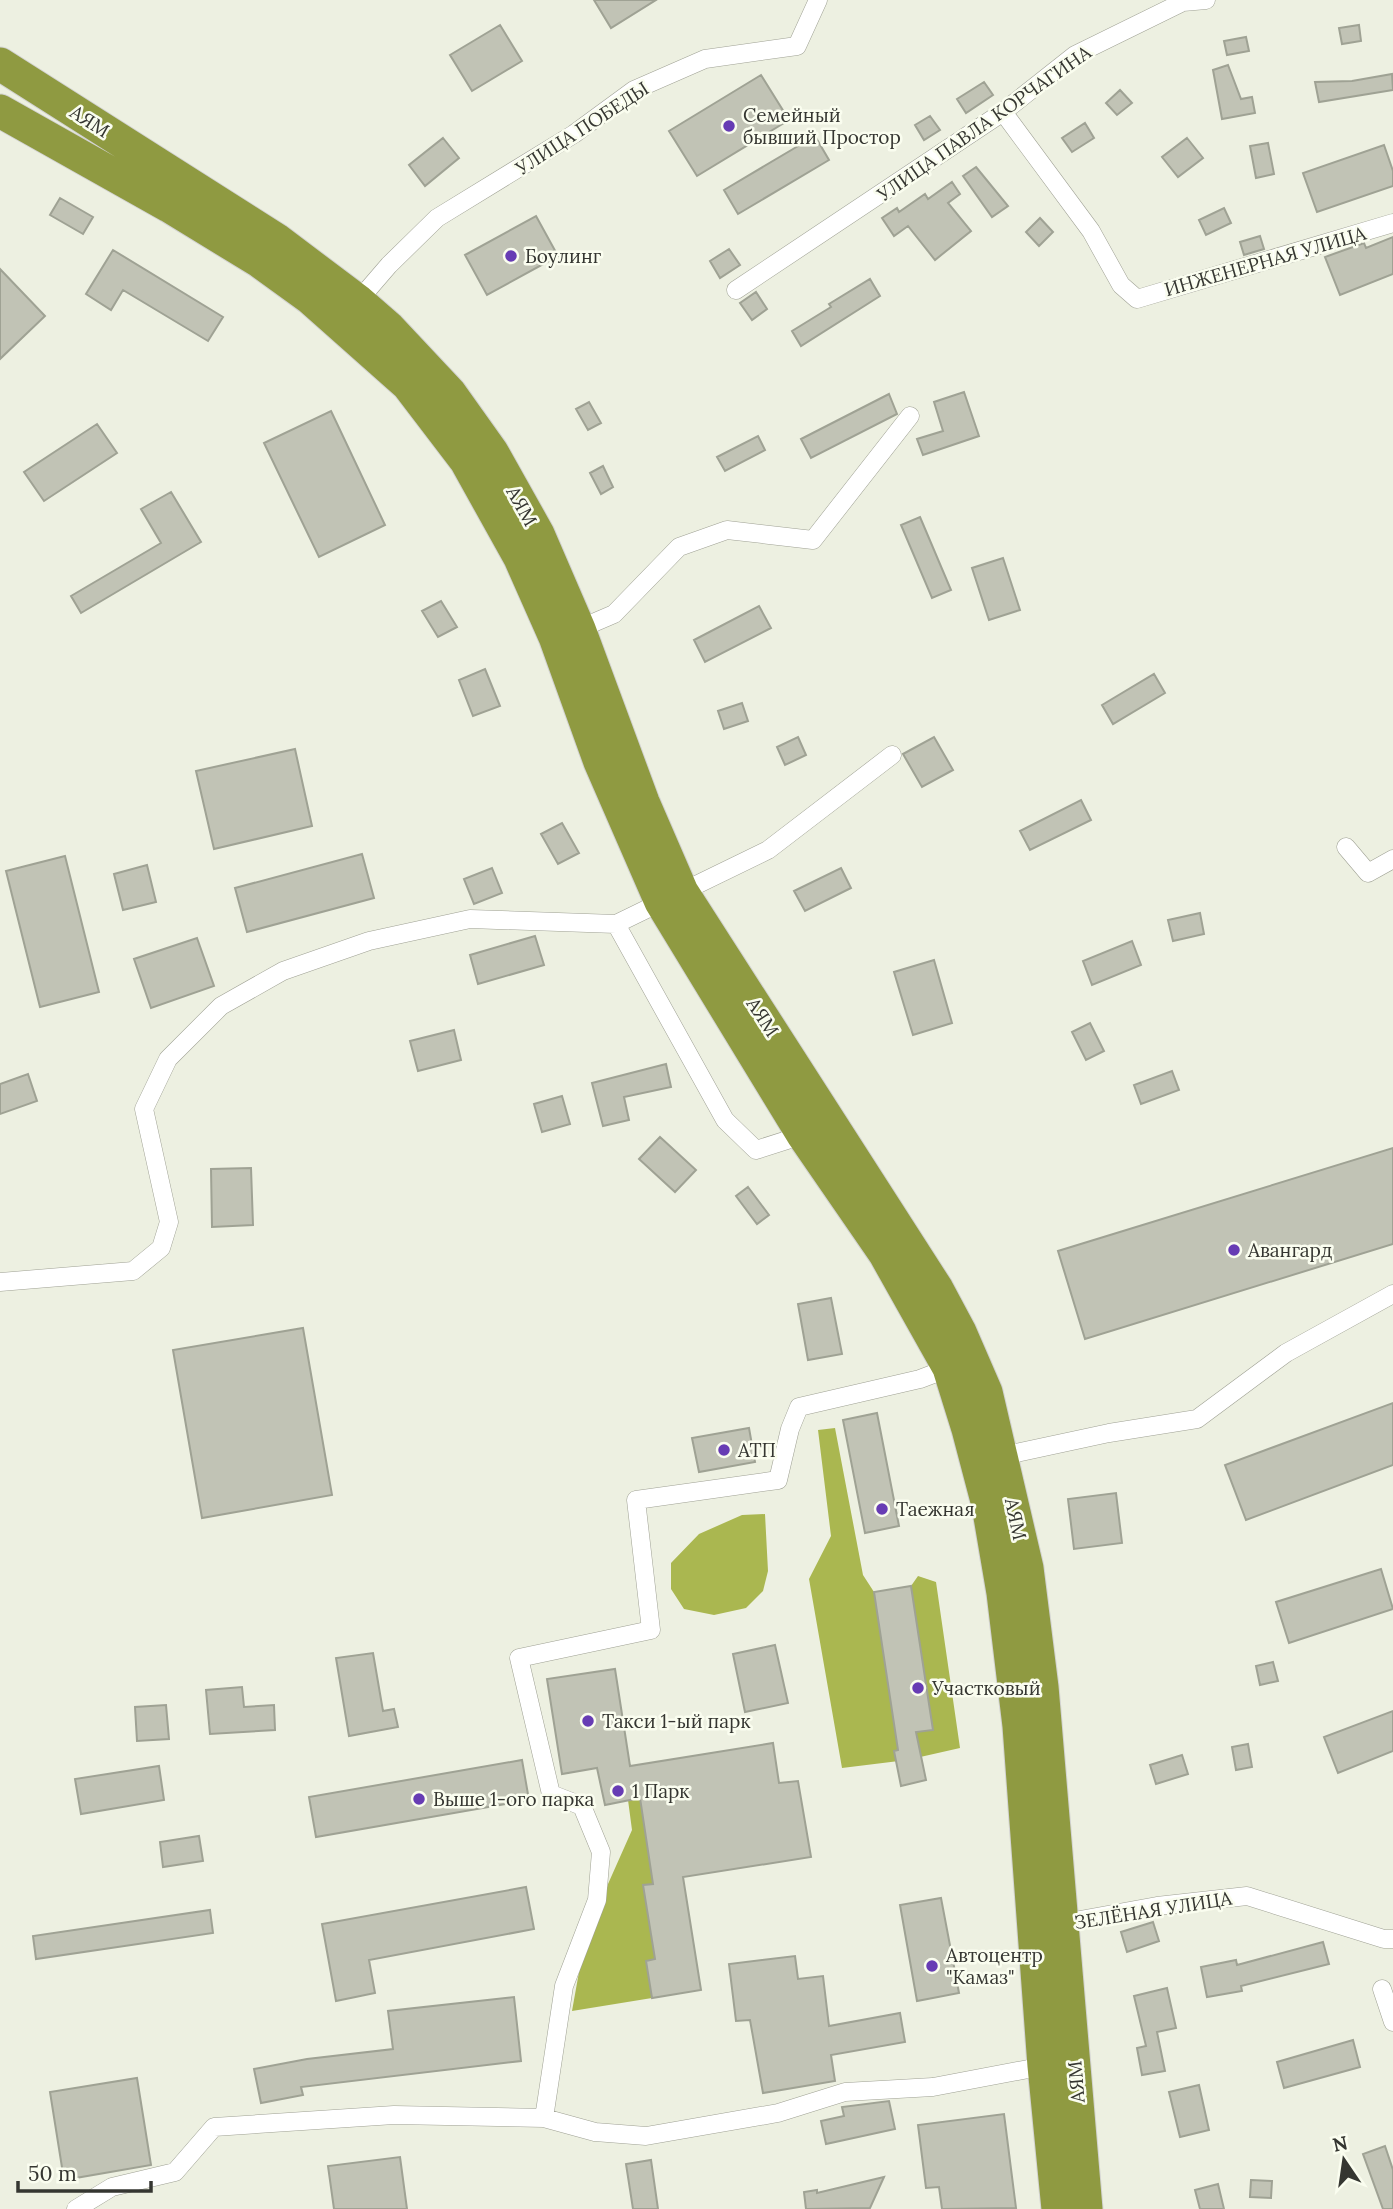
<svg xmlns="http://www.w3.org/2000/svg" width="1393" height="2209" font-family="Lora,serif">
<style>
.forest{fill:#aab750}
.building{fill:#c1c3b5;stroke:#9fa294;stroke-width:2}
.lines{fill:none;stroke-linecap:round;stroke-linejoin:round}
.street-casing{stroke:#9fa194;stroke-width:19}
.highway-casing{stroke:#d3d3d2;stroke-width:35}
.street{stroke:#fff;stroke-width:18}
.highway{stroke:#8f9a41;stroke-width:33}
.poi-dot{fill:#673cb4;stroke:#fafdef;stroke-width:2.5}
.labels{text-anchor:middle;stroke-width:5;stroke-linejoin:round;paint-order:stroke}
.poi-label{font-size:19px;fill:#353631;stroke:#fafdef;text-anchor:start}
.street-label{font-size:19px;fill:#353631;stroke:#fafdef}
</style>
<rect width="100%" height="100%" fill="#edf0e1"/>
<path class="forest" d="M835 1428 863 1575 874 1592 897 1735 932 1730 911 1586 918 1576 936 1582 960 1748 907 1760 842 1768 809 1579 831 1536 818 1430Z
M765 1514 768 1571 763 1591 746 1608 714 1615 684 1609 671 1589V1563L699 1534 742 1515Z
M640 1798 653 1884 644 1885 655 1959 646 1961 652 1998 572 2011 579 1972 608 1884 632 1830 628 1800Z"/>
<path class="building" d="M594 0H656L611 28Z
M500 25 522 61 472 91 450 55Z
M1359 25 1361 41 1342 44 1339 28Z
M1246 37 1249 51 1227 55 1224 41Z
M1228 65 1241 99 1252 97 1255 113 1222 119 1213 70Z
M1392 74 1393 90 1319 102 1315 82 1352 81Z
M761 75 789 120 697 176 669 131Z
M984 82 993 95 966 113 957 99Z
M1120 90 1132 103 1117 115 1106 103Z
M930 116 940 130 924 140 915 125Z
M1085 123 1094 138 1072 152 1062 138Z
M815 136 829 160 738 214 724 190Z
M443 138 459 158 425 186 409 165Z
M1187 138 1203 158 1178 177 1162 157Z
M1268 143 1274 174 1256 178 1250 146Z
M1384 145 1393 171V186L1317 212 1303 173Z
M976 167 1008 206 992 217 963 176Z
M952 182 960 194 948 203 971 231 935 260 908 226 894 236 882 218 897 208 899 212 925 194 928 199Z
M60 198 93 217 83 234 50 215Z
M1224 208 1231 223 1206 235 1199 220Z
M536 216 558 256 487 295 465 255Z
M1040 218 1053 232 1039 246 1026 232Z
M1260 236 1264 249 1244 255 1240 242Z
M1393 237V274L1340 295 1325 257 1364 243 1366 248Z
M729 249 740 265 720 278 710 261Z
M113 250 223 317 208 341 123 290 111 310 86 294Z
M0 269 45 316 0 359Z
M870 279 880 296 801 346 792 331 831 307 829 304Z
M756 292 767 309 752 320 740 303Z
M964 392 979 436 923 455 917 439 943 431 934 402Z
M889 394 897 414 811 458 801 439Z
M589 402 601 423 588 430 576 409Z
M331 411 385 525 319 557 264 443Z
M97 424 117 453 44 501 24 472Z
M758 436 765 450 725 471 717 457Z
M603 466 613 487 601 494 590 473Z
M171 492 201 542 81 613 71 596 161 543 141 509Z
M920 517 951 590 932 598 901 525Z
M1003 558 1020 610 989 620 972 568Z
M441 601 457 627 438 637 422 611Z
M759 606 771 628 705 662 694 640Z
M485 669 500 706 473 716 459 680Z
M1154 674 1165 693 1113 724 1102 705Z
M742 703 748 721 724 729 718 711Z
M798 737 806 755 785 765 777 747Z
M934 737 953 770 922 787 903 754Z
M295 749 312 826 214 849 196 771Z
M1081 800 1091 820 1030 850 1020 831Z
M562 823 579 853 558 864 541 834Z
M362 854 374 898 247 932 235 888Z
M65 856 99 992 40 1007 6 871Z
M147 865 156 902 123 910 114 874Z
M492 868 502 893 474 904 464 879Z
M841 868 851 888 805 911 794 891Z
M1200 913 1204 934 1173 941 1168 920Z
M535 936 544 965 478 984 470 955Z
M197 938 214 986 151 1008 134 959Z
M1132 941 1141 965 1092 985 1083 961Z
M934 960 952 1023 913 1035 894 972Z
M1090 1023 1104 1051 1086 1060 1072 1032Z
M454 1030 461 1060 418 1071 410 1041Z
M666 1064 671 1087 624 1097 629 1120 603 1126 592 1083Z
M1172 1071 1179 1090 1141 1104 1134 1085Z
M28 1074 37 1101 0 1114V1084Z
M562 1096 570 1124 542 1132 534 1104Z
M660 1137 696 1170 675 1192 639 1159Z
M1393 1148V1244L1085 1339 1058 1251Z
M251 1168 253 1225 212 1227 211 1169Z
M748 1187 769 1215 757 1224 736 1196Z
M831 1298 842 1354 808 1360 798 1304Z
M303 1328 332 1495 202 1518 173 1350Z
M1393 1403V1465L1246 1520 1225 1465Z
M877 1413 899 1526 865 1533 843 1420Z
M749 1428 755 1462 699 1472 692 1438Z
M1116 1493 1122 1543 1074 1549 1068 1499Z
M1381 1569 1393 1609 1289 1643 1276 1602Z
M911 1586 933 1730 916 1732 926 1780 901 1786 894 1751 898 1750 874 1592Z
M775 1645 788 1703 745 1712 733 1654Z
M373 1653 383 1711 394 1709 398 1727 349 1736 336 1658Z
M1273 1662 1278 1681 1260 1685 1256 1666Z
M615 1669 630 1766 773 1743 779 1783 798 1781 811 1857 683 1877 701 1990 652 1998 646 1961 655 1959 643 1885 653 1884 640 1798 605 1805 597 1768 562 1774 547 1679Z
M242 1687 244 1707 274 1705 275 1730 210 1734 206 1690Z
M166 1705 169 1739 137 1741 135 1707Z
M1393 1711V1751L1338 1773 1324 1737Z
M1248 1744 1252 1767 1236 1770 1232 1747Z
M1182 1755 1188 1774 1156 1784 1150 1765Z
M522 1760 529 1800 316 1837 309 1797Z
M159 1766 164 1800 81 1814 75 1779Z
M199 1836 203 1861 163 1867 160 1842Z
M526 1887 534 1929 369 1960 375 1993 336 2001 322 1924Z
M941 1898 959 1993 917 2001 900 1905Z
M210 1910 213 1933 36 1959 33 1936Z
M1153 1922 1159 1941 1127 1952 1121 1932Z
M1323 1942 1329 1964 1241 1986 1242 1991 1207 1997 1201 1967 1236 1960 1237 1965Z
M795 1956 798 1979 823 1976 829 2026 900 2013 905 2042 831 2055 835 2081 763 2093 750 2020 736 2021 729 1964Z
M1167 1988 1176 2028 1157 2032 1165 2071 1142 2075 1137 2048 1146 2046 1134 1996Z
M514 1997 521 2061 301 2087 303 2095 261 2103 254 2069 307 2059 393 2049 388 2011Z
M1353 2040 1360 2067 1284 2088 1277 2062Z
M137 2078 151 2165 64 2180 50 2092Z
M1199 2085 1209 2130 1180 2137 1169 2092Z
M889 2101 895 2129 826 2144 821 2121 844 2116 842 2107Z
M1004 2114 1016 2208 942 2209 939 2187 926 2188 918 2125Z
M1385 2146 1393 2170V2209H1383L1363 2154Z
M400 2157 407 2209H334L328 2166Z
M651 2160 658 2209H633L626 2164Z
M884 2177 870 2208 806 2209 804 2192 817 2190V2193Z
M1251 2180 1272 2181 1271 2198 1250 2197Z
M1218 2184 1224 2209H1200L1195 2190Z"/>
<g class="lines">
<g class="street-casing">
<path id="street" d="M1003 112 1091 231 1121 285 1137 299 1393 223
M736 290 1003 112 1075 55 1183 2 1206 0
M358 301 389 265 437 218 574 134 634 90 705 59 797 46 818 0
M579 629 614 614 679 547 727 530 813 540 910 416
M1346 847 1368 873 1393 859
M616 924 725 1120 756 1150 803 1135
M0 1282 133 1271 161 1248 169 1222 144 1109 168 1059 221 1006 283 971 369 941 470 919 616 924 768 850 892 755
M1002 1456 1109 1433 1197 1419 1286 1353 1393 1294
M1058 1924 1157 1906 1247 1896 1384 1939H1393
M1382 1989 1393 2022
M544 2118 564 1986 597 1900 601 1852 582 1806 551 1794 519 1658 651 1630 636 1500 778 1480 790 1429 799 1407 920 1379 949 1368
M76 2209 112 2187 175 2172 214 2127 394 2115 544 2118 595 2132 646 2136 778 2113 845 2092 933 2087 1044 2066"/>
</g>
<g class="highway-casing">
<path id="highway" d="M0 64 277 240 358 301 389 328 450 393 492 452 538 534 579 629 643 802 682 892 937 1289 960 1332 986 1392 1027 1568 1042 1687 1086 2209
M0 111 169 206 259 261 310 298 408 385 466 461 520 558 555 637 600 762 661 902 803 1135 885 1254 949 1368 968 1429 988 1505 1003 1593 1019 1726 1044 2066 1058 2209"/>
</g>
<use href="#street" class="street"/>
<use href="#highway" class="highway"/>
</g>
<g class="poi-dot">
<circle cx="729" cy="126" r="7"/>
<circle cx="511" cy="256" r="7"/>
<circle cx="1234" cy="1250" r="7"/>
<circle cx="724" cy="1450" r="7"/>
<circle cx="882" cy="1509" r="7"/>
<circle cx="918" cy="1688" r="7"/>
<circle cx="588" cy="1721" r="7"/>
<circle cx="618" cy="1791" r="7"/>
<circle cx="419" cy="1799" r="7"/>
<circle cx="932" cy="1966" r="7"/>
</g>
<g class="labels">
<g class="poi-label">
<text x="743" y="122">Семейный<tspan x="743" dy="22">бывший Простор</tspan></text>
<text x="525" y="263">Боулинг</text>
<text x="1248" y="1257">Авангард</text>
<text x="738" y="1457">АТП</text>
<text x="896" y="1516">Таежная</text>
<text x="932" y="1695">Участковый</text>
<text x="602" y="1728">Такси 1-ый парк</text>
<text x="632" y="1798">1 Парк</text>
<text x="433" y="1806">Выше 1-ого парка</text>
<text x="946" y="1962">Автоцентр<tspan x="946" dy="22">"Камаз"</tspan></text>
</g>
<g class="street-label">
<text transform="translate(90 121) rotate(33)" y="7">АЯМ</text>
<text transform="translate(984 123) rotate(-35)" y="7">УЛИЦА ПАВЛА КОРЧАГИНА</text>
<text transform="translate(582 128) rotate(-33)" y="7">УЛИЦА ПОБЕДЫ</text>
<text transform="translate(1265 261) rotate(-16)" y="7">ИНЖЕНЕРНАЯ УЛИЦА</text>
<text transform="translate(522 506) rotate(61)" y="7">АЯМ</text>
<text transform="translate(763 1017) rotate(57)" y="7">АЯМ</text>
<text transform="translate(1016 1519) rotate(78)" y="7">АЯМ</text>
<text transform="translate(1153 1910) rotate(-9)" y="7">ЗЕЛЁНАЯ УЛИЦА</text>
<text transform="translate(1076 2082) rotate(-95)" y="7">АЯМ</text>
</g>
</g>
<g transform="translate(1344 2160) rotate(347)" stroke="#fafdef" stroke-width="5" paint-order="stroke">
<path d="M0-5L12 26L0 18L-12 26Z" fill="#353631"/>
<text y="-10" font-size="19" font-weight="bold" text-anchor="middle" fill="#353631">N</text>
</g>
<path d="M18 2181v10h133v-10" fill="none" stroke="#353631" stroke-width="3.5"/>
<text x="28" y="2181" font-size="21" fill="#353631" stroke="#fafdef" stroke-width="5" paint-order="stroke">50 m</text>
</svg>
